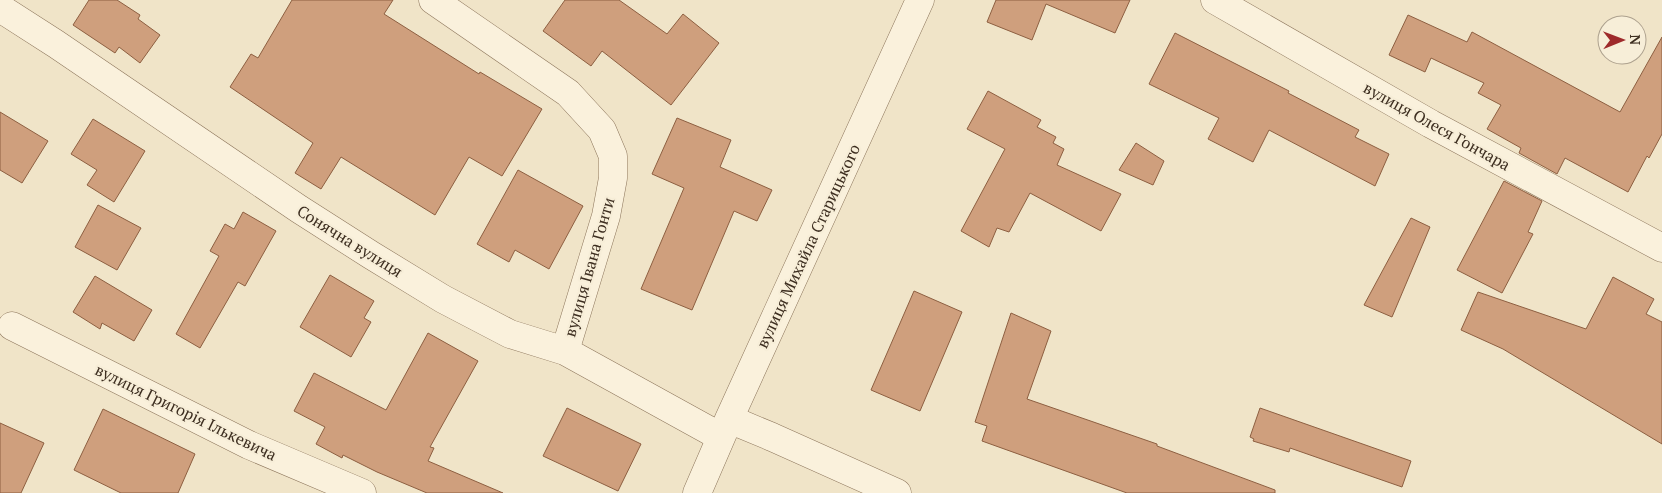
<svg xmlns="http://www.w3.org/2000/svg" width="1662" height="493" font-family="'PT Serif',serif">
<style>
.building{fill:#cf9f7d;stroke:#8d5f41}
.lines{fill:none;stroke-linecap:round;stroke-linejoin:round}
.minor-casing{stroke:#8d765c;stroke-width:29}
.minor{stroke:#faf1dc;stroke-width:28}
.labels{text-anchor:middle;stroke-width:4.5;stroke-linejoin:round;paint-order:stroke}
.street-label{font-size:16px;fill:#3d2e20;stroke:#f7eed8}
</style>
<rect width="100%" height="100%" fill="#f0e4c8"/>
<path class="building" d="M89 0H117L140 15 138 19 160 35 140 63 119 47 115 53 73 25Z
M292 0H393L384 14 479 74 480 72 542 109 502 176 469 157 435 215 341 157 321 189 295 173 313 143 230 87 251 54 258 58Z
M565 0H619L667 34 683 14 719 43 671 105 602 51 591 66 543 31Z
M996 0H1130L1115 33 1046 4 1032 40 987 22Z
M1408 15 1467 42 1472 32 1620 112 1662 37V134L1649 158 1647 156 1628 192 1565 158 1557 174 1519 153 1521 148 1487 129 1501 105 1478 93 1484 83 1431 58 1425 72 1389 55Z
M1175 33 1289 91 1288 93 1359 130 1355 137 1389 154 1375 186 1269 130 1253 162 1208 139 1219 118 1149 84Z
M988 91 1041 120 1037 127 1056 137 1053 143 1064 149 1057 165 1121 194 1101 231 1030 193 1009 232 997 228 989 247 961 231 1005 149 967 129Z
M0 112 48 141 22 183 0 170Z
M677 118 731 140 720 167 772 190 757 221 734 211 692 310 641 289 684 188 652 174Z
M93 119 145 151 114 202 87 185 97 170 71 154Z
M1136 143 1164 161 1153 185 1119 170Z
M518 170 583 206 549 269 515 250 509 262 477 244Z
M1504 181 1542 201 1528 232 1533 234 1502 293 1457 270Z
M98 205 141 228 117 270 75 247Z
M243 212 276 231 245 286 238 282 200 348 176 334 219 256 210 251 225 224 234 229Z
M1411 218 1430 227 1392 317 1364 305Z
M330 275 374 301 364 318 371 322 351 357 300 327Z
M95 276 152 310 134 341 102 323 100 329 73 312Z
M1613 277 1654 299 1646 314 1662 322V444L1503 349 1461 330 1478 292 1586 329Z
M914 291 962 312 920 411 871 390Z
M1011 313 1051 331 1027 399 1157 444V446L1275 490V493H1127L982 441 987 426 975 422Z
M428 333 478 361 430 447 434 448 428 461 503 493H427L377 472 343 455 342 458 316 444 325 427 294 411 314 373 386 410Z
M567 408 641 444 618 491 543 456Z
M1260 408 1411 461 1402 487 1290 448 1289 452 1253 441 1254 439 1250 437Z
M103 409 195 454 178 493H121L74 470Z
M0 423 44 443 21 493H0Z"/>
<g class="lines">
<g class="minor-casing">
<path id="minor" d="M433 0 568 93 602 130 613 156V178L606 216 565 351
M1215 0 1431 124 1662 248
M0 8 56 44 299 209 371 255 443 299 510 334 565 351 721 437
M12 326 249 445 362 493
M729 419 772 437 897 493
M697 493 729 419 920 0"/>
</g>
<use href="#minor" class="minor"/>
</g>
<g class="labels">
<g class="street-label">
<text transform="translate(1437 126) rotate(29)" y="6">вулиця Олеся Гончара</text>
<text transform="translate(350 241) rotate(32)" y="6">Сонячна вулиця</text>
<text transform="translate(808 246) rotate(-65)" y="6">вулиця Михайла Старицького</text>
<text transform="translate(589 267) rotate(-74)" y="6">вулиця Івана Гонти</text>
<text transform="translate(186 412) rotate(26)" y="6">вулиця Григорія Ількевича</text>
</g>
</g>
<g transform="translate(1622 40) rotate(89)"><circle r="24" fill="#f7eed8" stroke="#ada18e"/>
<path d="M0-4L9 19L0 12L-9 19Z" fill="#9e2a2b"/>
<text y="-8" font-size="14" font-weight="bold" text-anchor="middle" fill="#3d2e20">N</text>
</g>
</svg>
